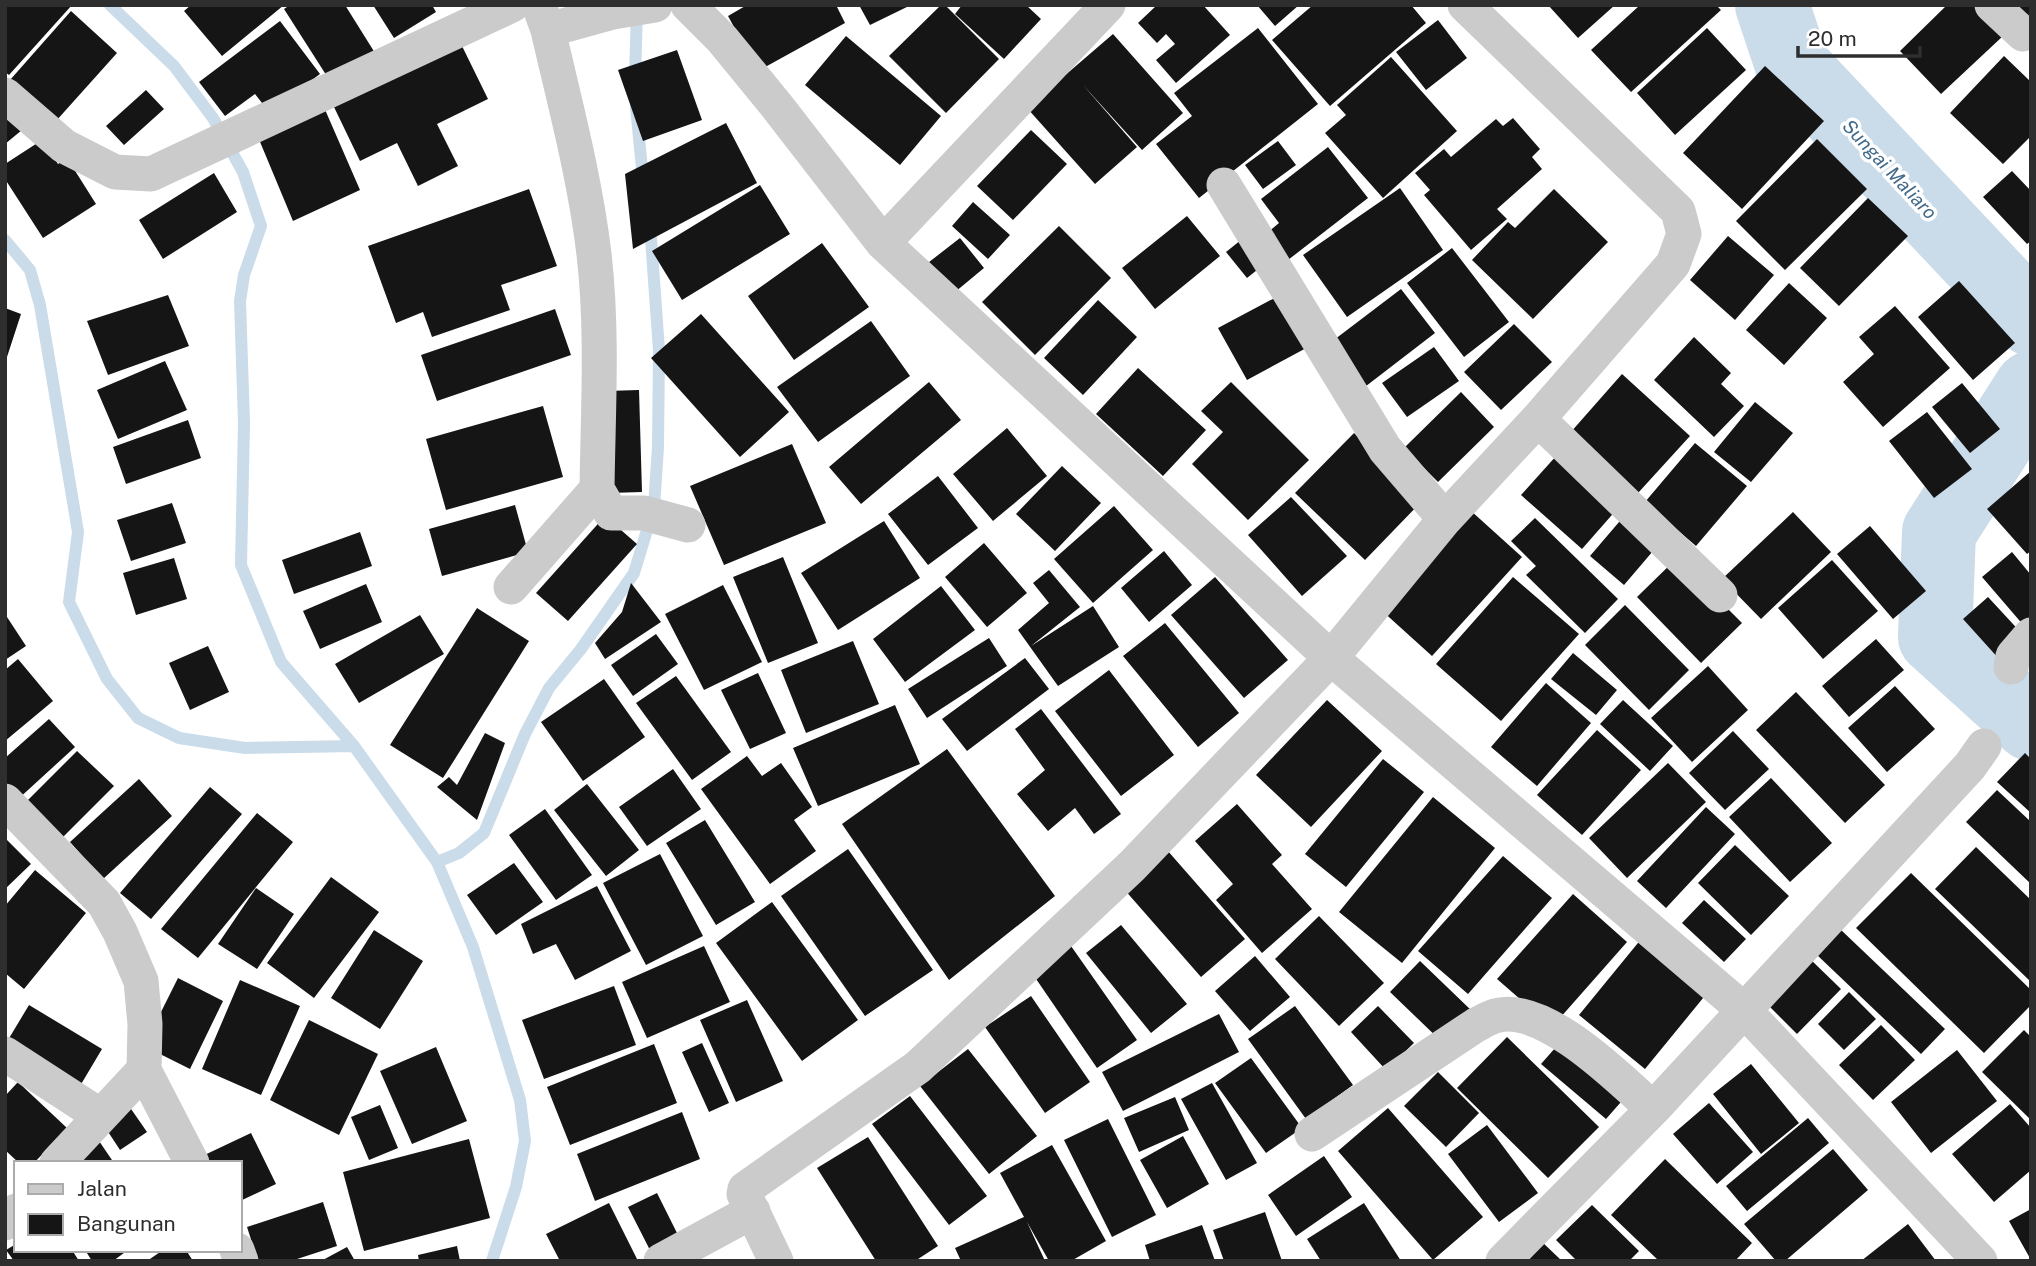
<svg xmlns="http://www.w3.org/2000/svg" width="2036" height="1266" font-family="'Public Sans',sans-serif">
<style>
.lines{fill:none;stroke-linecap:round;stroke-linejoin:round}
.stream{stroke:#cadbe9;stroke-width:12}
.river{stroke:#cadbe9;stroke-width:74}
.building{fill:#151515}
.minor{stroke:#cbcbcb;stroke-width:35}
.labels{text-anchor:middle;stroke-width:7;stroke-linejoin:round;paint-order:stroke}
.water-label{font-size:19px;font-style:italic;fill:#426a8a;stroke:#fff}
</style>
<rect width="100%" height="100%" fill="#fff"/>
<g class="lines">
<path class="stream" d="M110 5 174 66 213 118 243 172 261 226 244 275 240 301 244 423 241 565 281 662 354 746 437 862 473 947 520 1100 525 1141 516 1187 492 1261
M635 78 637 9
M636 107 643 179
M5 240 30 270 40 305 78 532 69 602 107 679 138 718 179 738 245 748 354 746
M437 862 459 853 484 833 525 734 549 688 581 649 634 573 654 507 658 447 659 350 650 225"/>
<path class="river" d="M1772 5 1792 65 2031 319
M2031 388 1939 532 1935 637 2031 724"/>
</g>
<path class="building" d="M5 5H72L9 75 5 72Z
M191 5H284L222 56 184 11Z
M290 5H345L375 53 330 81 284 9Z
M373 5H432L436 12 394 38Z
M747 5H836L845 23 758 71 728 16Z
M859 5H911L870 25Z
M941 5H945L999 59 946 113 889 56Z
M962 5H1026L1041 19 1004 59 955 14Z
M1157 5H1203L1230 35 1176 83 1156 60 1175 44 1166 34 1157 43 1138 23Z
M1257 5H1299L1275 26Z
M1313 5H1411L1426 23 1330 106 1272 40Z
M1548 5H1615L1578 38Z
M1640 5H1716L1721 10 1631 92 1591 50Z
M1947 5H1975L2003 36 1941 94 1900 51Z
M2006 5H2031V29Z
M71 11 117 53 56 121 10 80Z
M1438 20 1467 58 1426 90 1396 52Z
M280 21 320 74 269 112 255 94 225 116 199 82Z
M1258 28 1318 104 1199 198 1156 144 1192 116 1174 93Z
M1707 28 1746 70 1675 135 1637 93Z
M1113 34 1183 113 1142 150 1083 85 1137 147 1095 184 1027 108Z
M846 36 941 116 900 165 805 85Z
M462 46 488 99 437 124 458 166 418 186 397 143 360 161 334 107Z
M677 50 702 120 643 141 618 70Z
M2004 56 2031 82V136L2003 164 1950 113Z
M1391 57 1457 131 1383 198 1325 133 1346 115 1337 105Z
M1765 66 1824 121 1742 209 1683 153Z
M146 90 164 109 124 145 106 126Z
M323 105 360 190 293 221 258 137Z
M5 111 22 130 5 144Z
M1513 118 1540 149 1532 157 1542 169 1497 209 1507 219 1471 250 1424 195 1430 190 1415 173 1444 149 1451 157 1496 119 1503 126Z
M726 123 757 183 633 249 625 174Z
M1031 130 1067 164 1013 220 977 186Z
M1817 139 1867 189 1785 270 1736 221Z
M42 140 58 164 67 158 96 204 43 238 5 179V164Z
M1278 141 1296 165 1263 189 1245 165Z
M1328 147 1368 198 1288 260 1267 233 1279 223 1261 199Z
M2012 171 2031 191V241L2027 244 1983 197Z
M214 173 237 212 163 259 139 220Z
M760 185 790 234 682 300 652 251Z
M1400 188 1443 250 1347 317 1303 255Z
M529 189 557 266 501 285 510 310 432 337 423 312 396 323 368 246Z
M1554 189 1608 242 1533 319 1472 260 1508 222 1515 228Z
M1868 198 1908 236 1839 306 1800 268Z
M973 202 1010 235 988 259 952 226Z
M1187 216 1220 256 1155 309 1122 268Z
M1059 226 1111 278 1035 355 982 302Z
M1246 236 1267 262 1247 278 1226 252Z
M1728 236 1774 275 1735 320 1690 280Z
M960 238 984 268 949 297 924 266Z
M822 243 869 307 794 360 748 296Z
M1452 248 1509 322 1464 357 1407 283Z
M1959 281 2015 343 1973 380 1918 317Z
M1789 283 1827 318 1784 365 1746 330Z
M1401 289 1435 333 1357 393 1322 349Z
M1282 294 1310 346 1247 380 1218 328Z
M168 295 189 346 108 375 87 321Z
M1098 300 1137 337 1083 395 1044 358Z
M1895 306 1950 368 1883 427 1843 382 1874 354 1859 337Z
M5 308 21 314 6 360 5 359Z
M555 309 571 355 437 401 421 355Z
M701 314 789 412 740 457 651 358Z
M871 321 910 376 818 442 777 387Z
M1514 324 1552 362 1501 410 1464 372Z
M1694 337 1731 373 1721 384 1744 406 1714 437 1654 380Z
M1434 347 1459 381 1407 417 1382 383Z
M165 361 187 410 118 439 97 390Z
M1138 368 1206 430 1163 476 1096 414Z
M1622 374 1690 436 1638 493 1570 433Z
M929 382 961 420 861 504 829 467Z
M1231 382 1309 460 1248 520 1192 464 1223 432 1201 411Z
M1962 383 2000 429 1970 453 1932 407Z
M639 390 642 492 609 493 606 391Z
M1461 392 1494 427 1438 482 1404 448Z
M1755 402 1793 433 1751 482 1714 452Z
M543 406 563 477 446 510 426 439Z
M1927 412 1972 469 1934 498 1889 441Z
M188 420 201 458 126 484 113 447Z
M1007 428 1047 476 993 521 953 474Z
M1354 433 1423 500 1365 560 1295 493Z
M1695 443 1747 486 1696 546 1645 502Z
M792 444 826 523 724 565 690 486Z
M1557 455 1618 508 1582 549 1521 495Z
M1062 466 1101 503 1055 551 1016 514Z
M2031 471V551L2027 554 1987 509Z
M938 476 978 528 928 565 888 514Z
M1291 497 1347 556 1302 596 1248 535Z
M172 503 186 543 131 561 117 520Z
M515 505 528 552 442 576 429 529Z
M1114 506 1153 550 1093 603 1054 559Z
M1470 510 1522 557 1432 656 1380 609Z
M1793 512 1831 552 1761 619 1722 579Z
M1625 515 1659 544 1624 585 1590 556Z
M605 516 637 544 568 621 536 593Z
M1535 518 1618 599 1585 633 1526 575 1536 566 1511 541Z
M884 521 920 578 838 630 801 573Z
M1870 526 1926 591 1893 619 1837 554Z
M360 532 372 566 294 594 282 560Z
M984 543 1027 593 987 627 945 577Z
M1164 551 1192 585 1149 622 1121 588Z
M2012 552 2031 575V623L2025 627 1982 577Z
M783 557 818 643 768 663 733 577Z
M174 558 187 599 136 615 123 573Z
M1677 558 1742 623 1701 663 1637 597Z
M1832 560 1878 611 1823 659 1778 608Z
M1049 570 1080 607 1031 646 1093 606 1119 647 1058 686 1018 630 1049 603 1033 583Z
M1215 577 1288 660 1244 698 1171 615Z
M1513 577 1579 634 1501 721 1436 664Z
M631 583 661 622 605 659 595 643 622 612Z
M366 584 382 622 320 649 303 611Z
M723 585 762 662 704 690 665 614Z
M941 586 975 630 905 682 873 639Z
M1988 597 2025 637 2000 660 1963 619Z
M1625 605 1689 670 1649 710 1585 645Z
M477 608 529 641 443 778 390 745Z
M5 614 26 646 5 660Z
M420 615 444 654 359 703 335 664Z
M1165 623 1239 713 1198 747 1123 656Z
M656 634 678 664 633 696 611 665Z
M989 638 1007 666 927 718 908 689Z
M1876 639 1904 670 1849 717 1822 686Z
M853 641 879 704 806 733 781 670Z
M208 646 229 692 190 710 169 663Z
M1573 653 1617 690 1596 715 1551 679Z
M1025 658 1049 689 967 751 942 719Z
M18 659 53 701 5 741V670Z
M1708 666 1748 710 1692 762 1651 718Z
M1109 670 1174 755 1121 796 1055 711Z
M758 673 786 733 750 749 721 690Z
M676 676 731 752 692 780 636 703Z
M604 679 645 737 583 781 541 722Z
M1546 683 1591 723 1537 786 1491 747Z
M1895 686 1935 729 1887 772 1848 728Z
M1796 692 1885 785 1845 823 1756 730Z
M1327 700 1382 751 1311 827 1256 775Z
M1623 700 1673 746 1650 771 1600 724Z
M895 705 920 764 818 806 793 748Z
M1041 709 1121 814 1094 834 1075 808 1048 831 1017 794 1045 770 1015 729Z
M49 719 75 747 16 801 5 788V758Z
M1597 730 1641 770 1582 835 1537 795Z
M1733 731 1769 769 1725 810 1689 773Z
M485 733 505 743 477 820 437 787 449 777 457 785Z
M947 749 1055 896 949 980 842 824Z
M77 751 114 786 55 845 19 809Z
M2025 753 2031 759V813L1997 782Z
M747 756 762 776 781 763 812 807 794 820 816 851 770 884 701 789Z
M1383 759 1424 792 1346 887 1305 854Z
M1668 763 1706 802 1627 878 1589 838Z
M673 769 701 809 647 846 619 807Z
M1771 778 1832 843 1790 882 1729 817Z
M139 779 172 816 103 879 70 842Z
M587 784 639 850 606 876 554 810Z
M210 787 242 814 151 919 120 893Z
M1997 790 2031 822V884L1966 822Z
M1433 797 1495 848 1402 963 1339 912Z
M1237 804 1282 855 1272 864 1312 909 1262 953 1216 900 1233 884 1195 841Z
M1706 807 1735 834 1666 908 1637 881Z
M545 809 592 875 556 900 509 835Z
M257 813 293 842 198 958 161 929Z
M705 820 755 902 716 925 666 843Z
M5 838 31 864 5 889Z
M1735 845 1789 896 1751 935 1698 883Z
M1976 847 2031 900V982L1935 889Z
M848 849 933 970 865 1016 781 896Z
M1167 850 1245 939 1201 977 1123 888Z
M660 854 703 936 646 965 603 883Z
M1503 856 1552 898 1468 994 1418 951Z
M514 863 543 902 496 935 467 895Z
M35 870 86 913 24 989 5 973V906Z
M1911 873 2031 990V1005L1984 1053 1856 928Z
M331 877 379 912 314 998 267 963Z
M597 886 631 951 575 980 556 944 533 954 521 924Z
M256 888 294 914 257 969 218 944Z
M1573 894 1627 942 1552 1027 1497 979Z
M1704 900 1746 939 1724 962 1682 923Z
M772 902 858 1020 802 1061 716 943Z
M1319 916 1384 983 1339 1026 1275 959Z
M1121 925 1187 1004 1151 1033 1086 953Z
M1840 929 1945 1029 1921 1054 1816 954Z
M374 930 423 961 380 1029 331 998Z
M1642 938 1708 992 1645 1069 1579 1015Z
M704 946 730 1002 647 1038 622 982Z
M1071 946 1137 1040 1097 1068 1032 973Z
M1255 956 1290 997 1250 1031 1215 991Z
M1808 957 1841 989 1797 1034 1764 1001Z
M1420 961 1473 1012 1443 1043 1390 992Z
M178 978 223 1001 190 1069 144 1046Z
M240 980 300 1006 261 1095 202 1069Z
M614 986 636 1045 544 1079 522 1020Z
M1849 992 1876 1019 1844 1050 1818 1024Z
M1031 996 1090 1082 1045 1113 985 1027Z
M747 1000 783 1081 736 1102 700 1020Z
M29 1005 102 1049 77 1091 5 1045Z
M1295 1006 1353 1085 1306 1119 1248 1039Z
M1378 1006 1414 1043 1386 1070 1351 1032Z
M1219 1014 1239 1052 1123 1111 1102 1072Z
M309 1020 378 1054 339 1135 270 1100Z
M1881 1025 1915 1060 1873 1100 1839 1065Z
M2024 1030 2031 1037V1120L1982 1072Z
M1507 1037 1599 1127 1548 1178 1457 1088Z
M1563 1039 1628 1094 1606 1119 1541 1064Z
M702 1043 729 1103 709 1112 682 1052Z
M654 1044 677 1103 570 1145 547 1087Z
M436 1047 467 1121 412 1144 380 1071Z
M968 1049 1037 1136 989 1174 920 1086Z
M1957 1050 1997 1101 1931 1153 1891 1102Z
M1251 1058 1302 1128 1266 1153 1215 1083Z
M1751 1064 1799 1123 1761 1154 1713 1094Z
M1438 1072 1479 1113 1446 1147 1404 1106Z
M18 1082 67 1128 34 1163H19L5 1150V1096Z
M1212 1083 1257 1163 1226 1180 1181 1099Z
M910 1096 987 1196 949 1225 872 1124Z
M1175 1097 1189 1130 1139 1152 1124 1118Z
M1709 1103 1753 1152 1717 1184 1673 1134Z
M2010 1104 2031 1128V1170L1994 1202 1952 1154Z
M380 1105 398 1148 369 1160 351 1117Z
M129 1106 147 1132 120 1150 103 1124Z
M1388 1108 1483 1217 1433 1260 1338 1151Z
M682 1112 700 1159 595 1201 577 1154Z
M1808 1118 1829 1143 1747 1211 1726 1186Z
M1108 1119 1156 1215 1112 1237 1064 1140Z
M1487 1125 1538 1193 1499 1222 1448 1154Z
M251 1133 276 1184 240 1201V1163H198L196 1159Z
M1183 1136 1209 1184 1167 1208 1140 1160Z
M868 1137 938 1246 915 1261H876L817 1168Z
M97 1138 114 1163H61Z
M469 1139 490 1218 364 1251 343 1172Z
M1052 1145 1106 1241 1071 1261H1049L1027 1222 1045 1261H961L955 1248 1024 1217 1000 1173Z
M1833 1149 1868 1190 1785 1261H1776L1744 1224Z
M1324 1156 1352 1197 1296 1236 1268 1195Z
M1665 1159 1752 1243 1735 1261H1659L1611 1215Z
M657 1193 680 1239 652 1254 628 1207Z
M323 1202 337 1246 291 1261H258L247 1227Z
M609 1203 638 1261H560L546 1234Z
M1364 1203 1401 1261H1321L1307 1239Z
M1592 1205 1639 1251 1629 1261H1577L1556 1240Z
M2031 1209V1260L2009 1221Z
M1265 1212 1282 1261H1224L1213 1230Z
M1908 1224 1936 1261H1861Z
M1202 1225 1215 1261H1150L1145 1245Z
M1540 1240 1562 1261H1519Z
M16 1244V1250H72L79 1261H14L6 1250Z
M457 1246 460 1261H419L418 1255Z
M347 1247 355 1261H321Z
M85 1250H128L113 1261H92Z
M163 1250H186L193 1261H147Z"/>
<g class="lines">
<path class="minor" d="M539 5 548 30 613 12 655 5
M688 5 722 39 776 105 883 243 1331 658 1744 1010 1980 1261
M1992 5 2023 34
M5 95 64 146 115 172 151 174 512 5
M1224 185 1385 449 1445 519
M883 243 1108 5
M1538 419 1720 595
M597 489 611 513H644L688 525
M511 587 597 489C598 411 603 332 594 254 585 178 565 104 548 30
M2011 667 2013 656 2031 635
M5 801 104 903 120 932 141 981 145 1024 144 1070 192 1163
M5 1054 99 1115
M1312 1134 1476 1025C1482 1022 1488 1018 1495 1016 1543 1001 1621 1080 1653 1109
M57 1163 144 1070
M5 1223 16 1211
M237 1250 241 1261
M661 1261 753 1211
M776 1261 744 1194 745 1189 918 1067 1132 866 1331 658 1445 519 1538 419 1673 264 1684 234 1678 211 1465 5
M1503 1261 1653 1109 1970 766 1984 746"/>
</g>
<g class="labels">
<g class="water-label">
<text transform="translate(1890 169) rotate(47)" y="7">Sungai Maliaro</text>
</g>
</g>
<rect width="2036" height="1266" fill="none" stroke="#2e2e2e" stroke-width="14"/>
<rect x="14" y="1161" width="228" height="91" fill="#ffffff" stroke="#ababab" stroke-width="2"/>
<rect x="28" y="1184" width="35" height="10" fill="#cbcbcb" stroke="#ababab" stroke-width="2"/>
<text x="77" y="1196" font-size="21" fill="#2e2e2e">Jalan</text>
<rect x="28" y="1214" width="35" height="21" fill="#151515" stroke="#ababab" stroke-width="2"/>
<text x="77" y="1231" font-size="21" fill="#2e2e2e">Bangunan</text>
<path d="M1798 46v10h122v-10" fill="none" stroke="#2e2e2e" stroke-width="3.5"/>
<text x="1808" y="46" font-size="21" fill="#2e2e2e" stroke="#ffffff" stroke-width="5" paint-order="stroke">20 m</text>
</svg>
